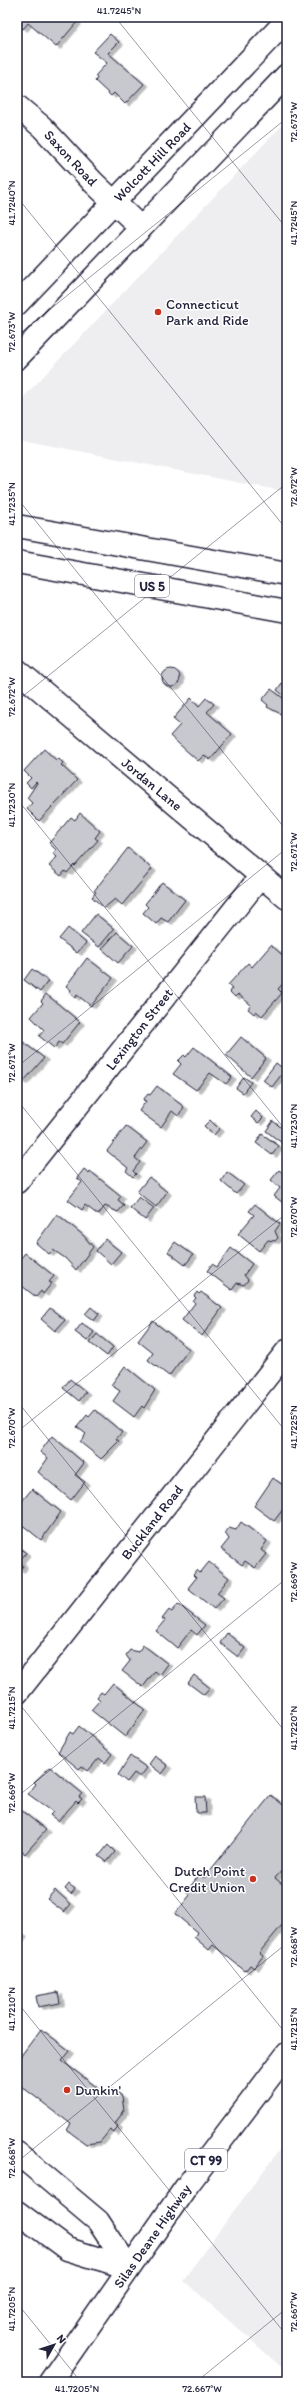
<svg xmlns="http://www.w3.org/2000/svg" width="304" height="2399" font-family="Itim,sans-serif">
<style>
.built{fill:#eeeef1}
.building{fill:#c8c8cf;stroke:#22223b;filter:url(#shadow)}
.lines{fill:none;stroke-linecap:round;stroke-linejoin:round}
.minor-casing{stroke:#22223b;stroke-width:25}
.major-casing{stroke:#22223b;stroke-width:25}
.highway-casing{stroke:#22223b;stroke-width:25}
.minor{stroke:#fff;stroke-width:22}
.major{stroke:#fff;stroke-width:22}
.highway{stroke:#fff;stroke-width:22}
.ticks{fill:none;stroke:#22223b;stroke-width:1;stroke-opacity:0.45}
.poi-dot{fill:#c8321e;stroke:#fff;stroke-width:1.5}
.labels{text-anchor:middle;stroke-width:3;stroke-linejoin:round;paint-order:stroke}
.shield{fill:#fff;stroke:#646476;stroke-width:1}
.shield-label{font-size:13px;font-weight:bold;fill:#22223b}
.street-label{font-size:14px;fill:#22223b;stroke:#fff}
.poi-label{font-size:14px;fill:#22223b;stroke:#fff;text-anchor:start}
.neatline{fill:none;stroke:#22223b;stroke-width:1.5}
.ticks-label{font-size:10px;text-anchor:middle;fill:#22223b}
</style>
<defs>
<filter id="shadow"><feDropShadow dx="4.5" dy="2.5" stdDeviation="0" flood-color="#0004"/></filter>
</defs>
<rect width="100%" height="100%" fill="#fff"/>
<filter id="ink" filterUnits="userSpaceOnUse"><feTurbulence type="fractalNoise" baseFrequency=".025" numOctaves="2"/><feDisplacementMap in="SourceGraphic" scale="8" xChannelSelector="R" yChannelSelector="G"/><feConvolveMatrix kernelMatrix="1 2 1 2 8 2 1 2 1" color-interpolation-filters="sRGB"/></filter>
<g filter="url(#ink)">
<path class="built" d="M287 120V492L17 439V404Z
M287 2139V2372L183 2280Z"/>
<path class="building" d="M17 17H71L77 22 56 47 28 23 23 29 17 24Z
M110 34 119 42 108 53 144 84 125 104 114 93 111 96 95 81 97 78 95 76 107 63 93 52Z
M162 678a9 9 0 1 1 18 0a9 9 0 1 1-18 0Z
M282 683 287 687V698L277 690Z
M271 689 287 701V706L281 714 267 707 268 705 262 700Z
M191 698 199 706 206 698 214 704 207 712 232 734 210 760 204 755 198 761 170 736 180 725 173 719Z
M44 749 56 760 58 758 63 763 61 765 77 780 39 821 27 809 32 803 27 798 37 783 36 782 31 788 26 783 31 778 24 771Z
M80 813 100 831 95 838 98 840 75 866 74 865 67 873 65 871 61 876 49 866 57 857 53 854 56 850 49 843 71 817 75 820Z
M128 848 152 869 122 905 115 899 104 908 92 897 96 892 94 891Z
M162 882 185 900 168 922 161 918 156 924 143 913 148 907 145 904Z
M96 914 114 929 99 947 81 933Z
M68 928 86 943 77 953 59 939Z
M117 932 133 946 118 963 102 949Z
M271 945 287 959V979L278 989 282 993 262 1016 256 1011 254 1014 248 1009 251 1005 238 994 235 997 230 992 232 989 228 985 248 963 252 967Z
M87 958 113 978 91 1006 77 995 75 998 69 993 71 990 66 986Z
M32 969 48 981 40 992 24 980Z
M46 994 80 1022 62 1044 59 1042 54 1048 39 1036 44 1030 31 1017 43 1003 41 1001Z
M241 1037 266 1058 251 1077 226 1055Z
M19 1039 44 1058 23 1082 17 1078V1041Z
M194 1047 232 1077 226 1084 210 1073 196 1090 173 1074 181 1064 178 1061 184 1055 186 1057Z
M276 1063 285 1070 272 1087 263 1080Z
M244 1077 251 1082 243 1093 236 1088Z
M157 1086 184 1107 178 1116 172 1111 161 1127 139 1111 146 1101 143 1100 148 1094 150 1095Z
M256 1111 263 1118 258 1123 251 1117Z
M210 1120 219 1129 214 1135 204 1126Z
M273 1121 287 1132 282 1143 266 1131Z
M126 1126 147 1142 135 1158 140 1162 133 1171 136 1174 133 1177 126 1171 128 1168 107 1151Z
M262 1134 279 1146 272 1155 256 1143Z
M84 1169 89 1173 90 1171 121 1196 118 1200 124 1205 118 1212 105 1206 98 1215 85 1205 82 1210 68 1200 82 1182 77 1178Z
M279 1170 284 1174 287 1171V1206L274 1196 280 1188 271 1180Z
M227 1172 244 1185 236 1194 221 1181Z
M149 1177 167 1192 156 1207 137 1192Z
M139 1197 154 1208 145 1220 130 1208Z
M255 1204 280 1224 275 1231 278 1238 275 1241 268 1240 259 1251 238 1234 254 1215 249 1211Z
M57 1214 83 1235 93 1247 76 1270 65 1258 53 1250 49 1254 36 1243Z
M105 1239 121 1252 111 1264 96 1251Z
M175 1242 193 1255 185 1265 168 1252Z
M231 1248 252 1264 244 1275 248 1280 244 1285 237 1283 232 1290 207 1271 212 1264 217 1267Z
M25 1253 54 1276 49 1282 52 1283 43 1294 41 1291 36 1297 17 1282V1255L21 1258Z
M197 1292 199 1294 201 1292 222 1308 202 1336 182 1320 195 1303 193 1302 196 1298 194 1296Z
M91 1307 99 1314 94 1321 85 1314Z
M50 1308 65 1320 55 1331 41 1319Z
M153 1321 189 1349 169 1376 148 1360 153 1353 138 1341Z
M82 1323 94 1332 87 1341 75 1332Z
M97 1334 113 1347 107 1356 90 1343Z
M125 1366 155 1390 144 1408 142 1406 134 1417 113 1401 120 1391 111 1385Z
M70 1379 86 1392 79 1401 63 1388Z
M95 1410 122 1432 116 1439 119 1441 101 1459 80 1442 86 1434 77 1427 87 1415 89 1417Z
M52 1436 84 1463 75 1475 85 1482 71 1500 38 1472 48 1458 40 1452Z
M273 1478 287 1488V1504L274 1521 254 1506Z
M32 1489 61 1512 41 1540 20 1523 17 1527V1496L22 1501Z
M241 1522 267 1541 261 1550 266 1554 255 1568 245 1561 242 1565 221 1549 229 1539 225 1533 229 1528 236 1530Z
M17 1546 26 1553 20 1560 23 1566 20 1570 17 1568Z
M209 1562 229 1578 217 1593 224 1598 214 1609 188 1588 196 1578 193 1575 197 1570 200 1573Z
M178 1604 205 1625 197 1635 191 1630 177 1648 156 1631 165 1620 162 1619 169 1610 172 1612Z
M227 1633 245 1648 238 1657 220 1643Z
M143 1645 168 1664 160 1675 155 1671 143 1687 122 1671 130 1661 126 1655 130 1650 138 1652Z
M194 1675 210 1688 204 1695 188 1683Z
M113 1683 145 1710 125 1737 91 1710 100 1700 97 1697 101 1692 104 1694Z
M79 1726 112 1754 105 1763 99 1758 88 1771 82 1766 79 1769 58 1752 70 1732 73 1734Z
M130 1756 147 1768 140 1777 134 1773 127 1782 118 1775Z
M155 1756 168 1766 162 1774 149 1764Z
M50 1767 82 1793 79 1797 82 1799 78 1803 76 1801 58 1821 50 1815 53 1812 28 1794 36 1784 34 1782Z
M271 1795 287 1808V1865L275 1878 287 1888V1901L284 1905 287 1908 283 1913 287 1919 259 1953 263 1956 254 1968 250 1965 245 1971 213 1945 209 1950 194 1937 198 1933 175 1914 190 1895 186 1892 200 1874 204 1878Z
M195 1797H205L206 1813H196Z
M17 1807 46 1830 25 1854 17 1848Z
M108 1845 115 1852 107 1862 99 1856Z
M69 1884 75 1889 71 1894 65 1889Z
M55 1890 71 1904 64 1912 47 1899Z
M17 1931 23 1935 17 1942Z
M58 1992 60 2003 38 2007 36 1996Z
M41 2029 70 2051 62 2061 107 2095 112 2089 122 2096 124 2111 115 2123 118 2126 114 2133 110 2130 100 2142 86 2144 67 2130 71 2124 17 2083V2061Z"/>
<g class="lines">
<g class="minor-casing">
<path id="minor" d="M17 106 42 127 93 182 141 228
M17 1182 261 876
M17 1693 287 1351
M17 2153 98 2221 129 2268
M17 2212 67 2249 129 2268"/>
</g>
<g class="major-casing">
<path id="major" d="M17 304 287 20
M17 358 287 75
M17 670 287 898
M50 2382 186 2187 287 2054"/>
</g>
<g class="highway-casing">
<path id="highway" d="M17 526 287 574
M17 562 287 611"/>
</g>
<use href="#minor" class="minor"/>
<use href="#major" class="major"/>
<use href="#highway" class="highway"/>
</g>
</g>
<path class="ticks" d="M115 17 287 229M17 197 287 530M17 336 287 118M17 498 287 831M17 701 287 483M17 799 287 1132M17 1067 287 848M17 1100 287 1433M17 1401 287 1734M17 1432 287 1213M17 1701 287 2035M17 1797 287 1578M17 2002 287 2336M17 2162 287 1943M17 2303 81 2382M196 2382 287 2308"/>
<g class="poi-dot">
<circle cx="158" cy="312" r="4"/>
<circle cx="253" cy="1879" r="4"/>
<circle cx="67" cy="2090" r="4"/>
</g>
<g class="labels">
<g class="shield">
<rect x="135" y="575" width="34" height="22" rx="3"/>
<rect x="185" y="2149" width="42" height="22" rx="3"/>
</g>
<g class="shield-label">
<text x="152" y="591">US 5</text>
<text x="206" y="2165">CT 99</text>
</g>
<g class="street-label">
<text transform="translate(71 158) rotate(47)" y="5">Saxon Road</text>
<text transform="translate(152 162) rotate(-46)" y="5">Wolcott Hill Road</text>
<text transform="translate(152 784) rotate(40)" y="5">Jordan Lane</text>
<text transform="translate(139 1029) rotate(-52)" y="5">Lexington Street</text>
<text transform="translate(152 1522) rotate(-52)" y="5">Buckland Road</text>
<text transform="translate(152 2236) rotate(-55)" y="5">Silas Deane Highway</text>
</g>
<g class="poi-label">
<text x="166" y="309">Connecticut<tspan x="166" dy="16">Park and Ride</tspan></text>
<text x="245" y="1876" text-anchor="end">Dutch Point<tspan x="245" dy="16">Credit Union</tspan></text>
<text x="75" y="2095">Dunkin'</text>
</g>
</g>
<rect width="304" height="2399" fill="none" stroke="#fff" stroke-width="44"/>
<g transform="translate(54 2345) rotate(51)" stroke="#ffffff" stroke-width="3" paint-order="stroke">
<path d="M0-3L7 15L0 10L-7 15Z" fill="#22223b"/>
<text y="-6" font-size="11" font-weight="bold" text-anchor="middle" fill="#22223b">N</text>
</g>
<rect x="22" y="22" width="260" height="2355" class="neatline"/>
<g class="ticks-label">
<text x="119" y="14">41.7245°N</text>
<text transform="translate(293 122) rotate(-90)" y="4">72.673°W</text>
<text transform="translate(11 203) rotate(-90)" y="4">41.7240°N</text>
<text transform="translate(293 223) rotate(-90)" y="4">41.7245°N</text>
<text transform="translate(11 332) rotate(-90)" y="4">72.673°W</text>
<text transform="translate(293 487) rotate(-90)" y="4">72.672°W</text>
<text transform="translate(11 504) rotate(-90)" y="4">41.7235°N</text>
<text transform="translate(11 697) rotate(-90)" y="4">72.672°W</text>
<text transform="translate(11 805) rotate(-90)" y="4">41.7230°N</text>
<text transform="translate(293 852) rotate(-90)" y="4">72.671°W</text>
<text transform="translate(11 1063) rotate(-90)" y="4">72.671°W</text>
<text transform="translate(293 1126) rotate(-90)" y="4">41.7230°N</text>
<text transform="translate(293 1217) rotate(-90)" y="4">72.670°W</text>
<text transform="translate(293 1427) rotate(-90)" y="4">41.7225°N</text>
<text transform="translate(11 1428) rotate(-90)" y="4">72.670°W</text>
<text transform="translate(293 1582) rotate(-90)" y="4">72.669°W</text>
<text transform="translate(11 1708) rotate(-90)" y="4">41.7215°N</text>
<text transform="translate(293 1728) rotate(-90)" y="4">41.7220°N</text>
<text transform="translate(11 1793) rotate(-90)" y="4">72.669°W</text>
<text transform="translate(293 1947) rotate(-90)" y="4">72.668°W</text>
<text transform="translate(11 2009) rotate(-90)" y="4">41.7210°N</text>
<text transform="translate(293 2029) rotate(-90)" y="4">41.7215°N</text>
<text transform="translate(11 2158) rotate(-90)" y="4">72.668°W</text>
<text transform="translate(11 2309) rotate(-90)" y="4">41.7205°N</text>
<text transform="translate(293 2312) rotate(-90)" y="4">72.667°W</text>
<text x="77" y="2392">41.7205°N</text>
<text x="202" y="2392">72.667°W</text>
</g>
</svg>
